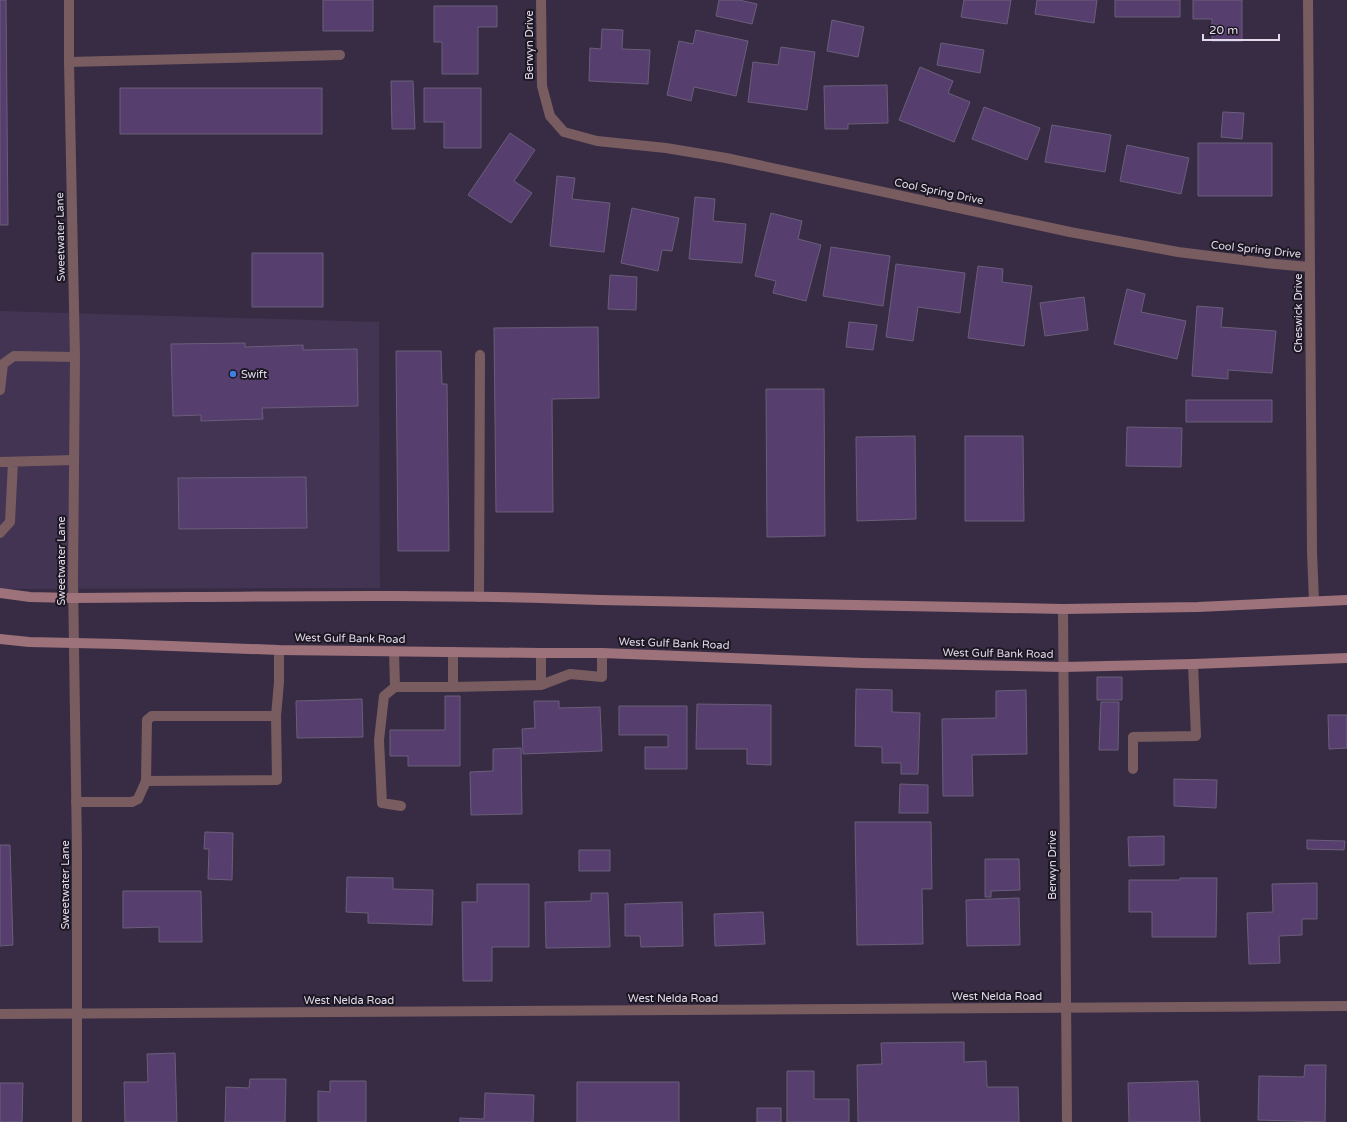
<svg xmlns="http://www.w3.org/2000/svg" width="1347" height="1122" font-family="'Varela Round',sans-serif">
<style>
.built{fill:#423452}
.building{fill:#563f6f;stroke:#6a5e79}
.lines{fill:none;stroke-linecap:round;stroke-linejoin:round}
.service{stroke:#785c60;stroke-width:10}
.minor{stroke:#785c60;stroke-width:10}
.tertiary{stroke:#785c60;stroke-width:10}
.secondary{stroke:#9e727a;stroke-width:10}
.shop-dot{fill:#3f7fe0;stroke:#1c1722;stroke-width:1.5}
.labels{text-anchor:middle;stroke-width:4;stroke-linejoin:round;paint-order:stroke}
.street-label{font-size:11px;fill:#e2dbeb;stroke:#1c1722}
.poi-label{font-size:11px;fill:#e2dbeb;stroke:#1c1722;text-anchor:start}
</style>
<rect width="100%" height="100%" fill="#372c44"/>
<path class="built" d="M0 311 379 322 380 588 0 589Z"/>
<path class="building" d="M0 0H6L8 225H0Z
M323 0H373V31H323Z
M719 0H739L757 4 752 24 716 16Z
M964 0H1011L1007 24 961 17Z
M1037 0H1097L1094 23 1035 14Z
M1115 0H1180V17H1115Z
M1193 0H1242V41H1212V19H1193Z
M434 6H497V27H478V74H442V42H434Z
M832 20 864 27 858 57 827 51Z
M602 29 623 30 622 49 650 50 648 84 589 81 590 48 601 49Z
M696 30 748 41 736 96 694 87 691 101 667 95 679 41 693 44Z
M941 43 984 50 980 73 937 65Z
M781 47 815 52 807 110 748 102 753 62 778 65Z
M920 67 953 81 948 93 970 102 954 142 899 120Z
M391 81H413L415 129H392Z
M887 85 888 123 848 124V129H825L824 86Z
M120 88H322V134H120Z
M424 88H481V148H444V122H424Z
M984 107 1040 128 1027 160 972 139Z
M1223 112 1244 113 1242 139 1221 137Z
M1052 125 1111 135 1105 172 1045 162Z
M510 133 535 150 514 181 532 193 511 223 468 195Z
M1198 143H1272V196H1198Z
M1127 145 1189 158 1181 194 1120 181Z
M557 176 575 178 572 199 610 203 604 252 550 246Z
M695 197 715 199 713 221 746 224 742 263 689 259Z
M632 208 679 218 672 251 662 250 658 271 621 263Z
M771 213 802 221 798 239 821 245 806 301 773 293 776 281 755 276Z
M831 247 890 256 883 306 823 296Z
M252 253H323V307H252Z
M896 264 965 273 960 313 918 307 913 341 886 337Z
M978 266 1003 269 1002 282 1032 286 1024 346 968 338Z
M610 275 637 277 636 310 608 309Z
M1127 289 1145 294 1141 312 1186 321 1177 359 1114 344Z
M1084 297 1088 330 1045 336 1040 303Z
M1197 306 1223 308 1221 327 1276 331 1272 373 1228 370V379L1192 376Z
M849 322 877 325 873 350 846 347Z
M598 327 599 398 552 399 553 512H496L494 328Z
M245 343V347L303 345V350L357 349 358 406 262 408 263 419 201 421V415L173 416 171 344Z
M396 351H441L442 384H447L449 551H398Z
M766 389H824L825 536 767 537Z
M1186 400H1272V422H1186Z
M1127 427 1182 428 1181 467 1126 466Z
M915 436 916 519 857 521 856 437Z
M965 436H1023L1024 521H965Z
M306 477 307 528 179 529 178 478Z
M1097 677H1122V700H1097Z
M856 689 892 690V712L920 713 918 774H901V763H882V747L855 746Z
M1026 690 1027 754 972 755 973 796H943L942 719 996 718V691Z
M445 696H460V766H408V756H390V730H445Z
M362 699 363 737 297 738 296 701Z
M534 701H559V708L600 707 602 751 523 754 522 729 535 728Z
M1101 702H1119L1118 750H1099Z
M697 704 771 705V765L747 764V749H696Z
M619 706H687V769H645V747H668V735H619Z
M1328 715H1347V748L1329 749Z
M521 748 522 814 471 815 470 772 493 771V749Z
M1174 779 1217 780 1216 808 1174 806Z
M900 784 928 785V813H899Z
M855 822H931L932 889H922L923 944 857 945Z
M205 832 233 833 232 880 208 879 209 849H204Z
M1164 836V865L1129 866 1128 837Z
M1307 840 1345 841 1344 850 1307 849Z
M0 845H10L13 945 0 946Z
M579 850H610V871H579Z
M985 859H1019L1020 890 991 891V897H985Z
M347 877 393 878V889L433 890 432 925 368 923V913L346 912Z
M1180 878H1217L1216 937H1152V912H1129V880H1180Z
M1317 883V919H1302V935L1279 936 1280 963 1249 964 1247 913 1273 912 1272 884Z
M477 884H529V947H492V981H463L462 902H477Z
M123 891H201L202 942H159V927L123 928Z
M591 893H608L610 947 546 948 545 902 591 901Z
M1019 898 1020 945 967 946 966 900Z
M682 902 683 946 641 947 640 936H625V904Z
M763 912 765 944 715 946 714 914Z
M964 1042V1062L986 1061 987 1087H1018L1019 1122H858L857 1065 882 1064 881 1043Z
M175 1053 177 1122H125L124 1082H148L147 1054Z
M1305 1065H1326L1325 1122 1258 1120 1259 1076 1304 1077Z
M787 1071H814V1099H849V1122H787Z
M250 1079H286L285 1122H225L226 1087 249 1088Z
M330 1081H366V1122H318V1091L330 1092Z
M1198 1081 1200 1122H1129L1128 1083Z
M577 1082H679V1122H577Z
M0 1083H23L22 1122H0Z
M485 1093 534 1095 533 1122H460V1118L484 1119Z
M757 1108H781V1122H757Z"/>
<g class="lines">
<path class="service" d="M69 62 340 55
M0 390 3 364 14 356 75 357
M0 462 74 460
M0 533 10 522 13 462
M479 597 480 355
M394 651 395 687 384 696 379 740 382 803 401 806
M541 685 570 674 602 677V653
M395 687H453V652
M453 687 541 685V653
M1133 769V737L1196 736 1193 664
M146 781 277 780 276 716 279 682V650
M76 802H132L138 799 146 781 147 720 152 716H276"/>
<path class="minor" d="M541 0 542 86 550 116 564 132 597 141 666 148 726 158 1070 232 1178 252 1275 264 1310 267
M1308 0 1312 552 1314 601
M1063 609 1067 1122
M0 1014 1347 1006"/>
<path class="tertiary" d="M69 0V62L75 357 73 580 77 850V1122"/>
<path class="secondary" d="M0 593 30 597 73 598C249 597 424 593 600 600L1063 609 1198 607 1347 600
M0 639 29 642 119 644 279 650 541 653H602L863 663 1064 667 1193 664 1347 658"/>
</g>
<circle class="shop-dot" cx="233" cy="374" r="4"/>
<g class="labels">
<g class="street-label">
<text transform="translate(529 45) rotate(-90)" y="4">Berwyn Drive</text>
<text transform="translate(939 191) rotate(12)" y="4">Cool Spring Drive</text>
<text transform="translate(60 237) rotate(-91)" y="4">Sweetwater Lane</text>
<text transform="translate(1256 249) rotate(6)" y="4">Cool Spring Drive</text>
<text transform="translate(1298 313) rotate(-90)" y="4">Cheswick Drive</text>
<text transform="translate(61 561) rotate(-90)" y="4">Sweetwater Lane</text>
<text transform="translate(350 638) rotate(1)" y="4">West Gulf Bank Road</text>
<text transform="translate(674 643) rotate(2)" y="4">West Gulf Bank Road</text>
<text transform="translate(998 653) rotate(1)" y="4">West Gulf Bank Road</text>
<text transform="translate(1052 865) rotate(-90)" y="4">Berwyn Drive</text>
<text transform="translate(65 885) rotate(-90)" y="4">Sweetwater Lane</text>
<text x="997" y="1000">West Nelda Road</text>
<text x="673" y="1002">West Nelda Road</text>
<text x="349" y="1004">West Nelda Road</text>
</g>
<g class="poi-label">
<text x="241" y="378">Swift</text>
</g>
</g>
<path d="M1203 34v6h76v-6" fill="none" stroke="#e2dbeb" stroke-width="2"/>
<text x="1209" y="34" font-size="12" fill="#e2dbeb" stroke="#1c1722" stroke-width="3" paint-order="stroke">20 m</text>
</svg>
